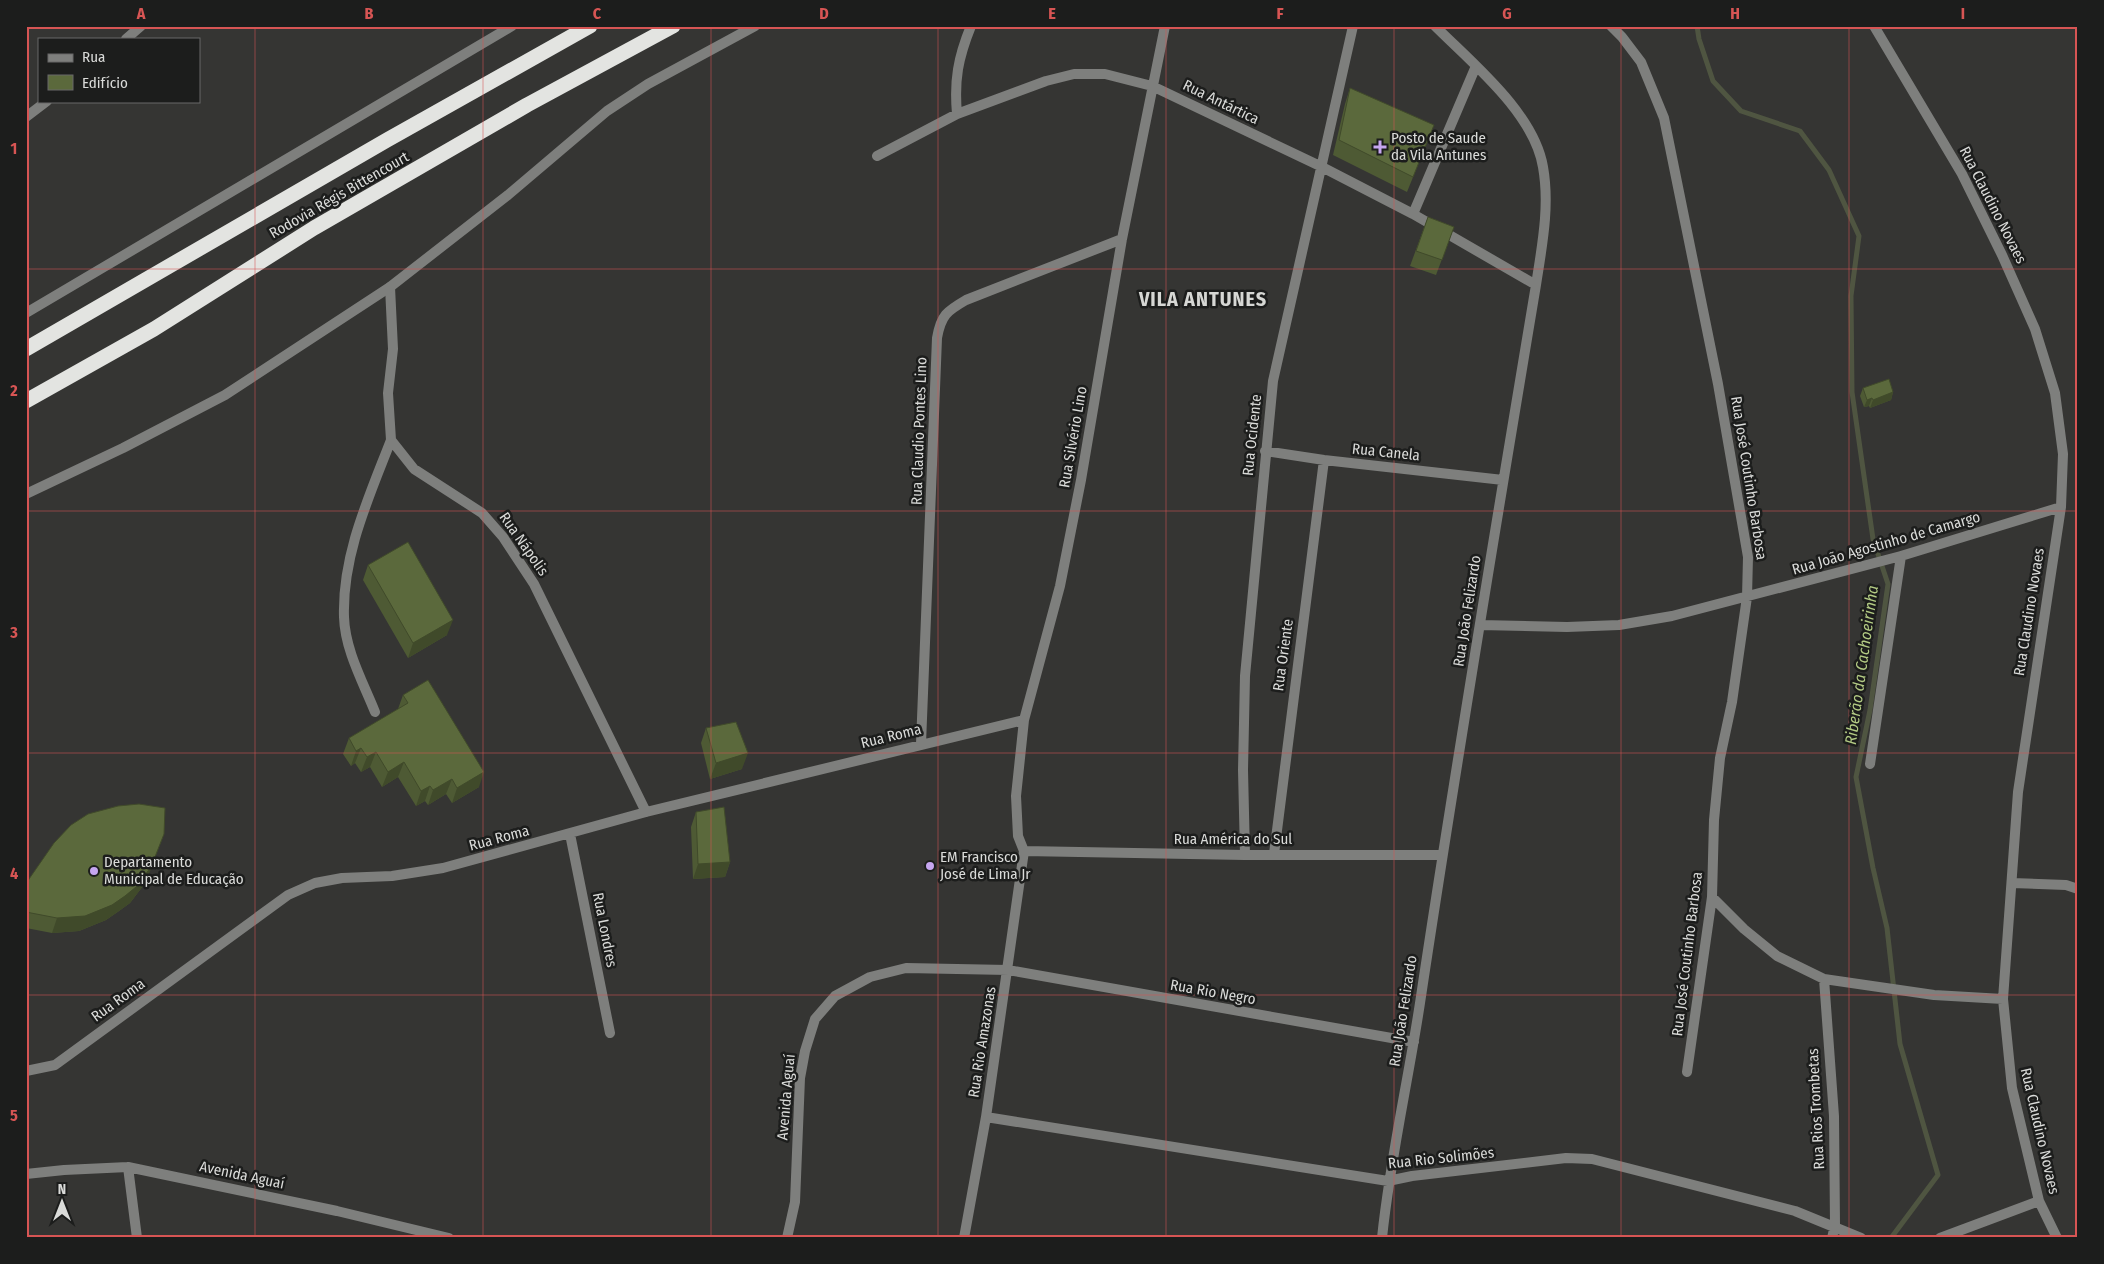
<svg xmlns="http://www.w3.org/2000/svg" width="2104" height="1264" font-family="'Fira Sans Condensed',sans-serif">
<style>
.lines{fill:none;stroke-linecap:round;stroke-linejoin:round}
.stream{stroke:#4f5541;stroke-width:5}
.minor{stroke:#7e7f7d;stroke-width:10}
.tertiary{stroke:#7e7f7d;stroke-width:10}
.motorway{stroke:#e3e4e1;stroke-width:15}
.wall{fill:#4e5a34}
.shaded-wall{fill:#404a2a}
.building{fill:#5b693c;stroke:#404a2a}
.grid{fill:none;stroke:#d75554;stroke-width:1;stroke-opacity:0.55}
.poi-dot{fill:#c6a6f0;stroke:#1c1d1c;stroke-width:2}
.labels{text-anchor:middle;stroke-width:5;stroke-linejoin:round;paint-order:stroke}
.street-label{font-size:15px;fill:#dadbd9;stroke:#1c1d1c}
.poi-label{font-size:15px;fill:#dadbd9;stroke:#1c1d1c;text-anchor:start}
.water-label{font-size:16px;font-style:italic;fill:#b3cb84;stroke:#1c1d1c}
.district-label{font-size:20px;font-weight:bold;letter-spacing:1px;fill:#d6d7d4;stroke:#1c1d1c}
.neatline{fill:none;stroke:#d75554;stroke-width:2}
.grid-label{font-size:16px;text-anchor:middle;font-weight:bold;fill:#d75554}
</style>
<rect width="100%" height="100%" fill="#353533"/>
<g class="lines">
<path class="stream" d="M1697 26 1699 39 1713 81 1741 111 1800 131 1829 170 1859 236 1851 296 1852 392 1873 539 1888 584 1870 710 1856 777 1873 868 1887 928 1900 1044 1938 1175 1891 1238"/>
<path class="minor" d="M1611 26 1622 37 1641 62 1664 118 1718 384 1748 557 1747 597 1732 702 1720 758 1714 820 1712 897 1687 1072
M1874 26 1962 174 2002 255 2035 329 2055 393 2063 454 2061 507 2018 792 2003 999 2012 1088 2039 1201 2057 1238
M126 39 141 26
M957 114C954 80 958 58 971 26
M26 117 47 101
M877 156 957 114 1046 81 1074 74H1105L1152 86 1320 166 1413 214 1536 285
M1413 214 1476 66
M390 287 393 349 388 393 391 440 414 469 482 513 503 537 534 584 646 812
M1265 451 1324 460 1503 480
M1480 625 1567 627 1619 625 1672 616 1901 556 2061 507
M375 712C363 682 345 650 344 617 342 555 369 497 391 440
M921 744 937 338C941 315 947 311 966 300L1122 239
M1870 764 1901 556
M570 834 610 1033
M1024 851 1245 855H1442
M1274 854 1324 460
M1245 855 1243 770 1245 676 1273 381 1353 26
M2012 883 2066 885 2078 889
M1712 897 1744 929 1777 956 1824 979 1934 995 2003 999
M1824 979 1834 1116 1835 1225 1832 1238
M26 1071 55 1065 288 895 315 883 342 878 392 876 443 868 646 812 1024 720
M986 1117 1388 1181 1412 1176 1566 1158 1592 1159 1795 1211 1861 1238
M128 1167 137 1238
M26 1174 64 1170 128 1167 337 1211 449 1238
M787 1238 795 1202 800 1078 805 1051 815 1019 835 996 870 977 906 968 1008 970 1414 1042
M964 1238 986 1117 1024 851 1018 836 1016 796 1024 720 1060 586 1081 480 1122 239 1165 26
M1382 1238C1390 1159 1408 1082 1420 1003 1456 763 1496 524 1536 285 1542 246 1550 206 1543 167 1534 113 1472 63 1435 26
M1940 1238 2039 1201"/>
<path class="tertiary" d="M26 313 512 26
M26 494 123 448 225 395 390 287 508 195 607 111 648 84 755 26"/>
<path class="motorway" d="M26 349 387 140 590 26
M26 401 154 329 314 228 527 105 673 26"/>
</g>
<path class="wall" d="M1350 88 1428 140 1407 192 1333 155 1345 104Z
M1428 217 1454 227 1436 275 1410 266Z
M1863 388 1893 392 1891 400 1870 408 1869 406 1864 407 1860 396Z
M368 565 447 635 408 658 363 580Z
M403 695 479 787 452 803 446 794 428 805 425 801 416 806 398 777 382 787 370 767 361 772 355 763 351 766 343 754 349 738 398 709Z
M706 728 742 769 710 779 701 743Z
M696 812 730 862 725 877 693 879 691 827Z
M29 879 146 882 130 903 119 911 106 920 79 931 52 933 26 928V885Z"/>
<path class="shaded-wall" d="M1893 392 1891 400 1870 408 1873 400Z
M1872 398 1869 406 1864 407 1867 400Z
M453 620 447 635 408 658 413 643Z
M361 748 355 763 351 766 356 751Z
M376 752 370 767 361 772 367 757Z
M748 753 742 769 710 779 716 763Z
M404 762 398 777 382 787 388 772Z
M484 772 479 787 452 803 457 788Z
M452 779 446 794 428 805 433 790Z
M430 786 425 801 416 806 421 791Z
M164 834 146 882 130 903 119 911 106 920 79 931 52 933 57 918Z
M730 862 725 877 693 879 698 864Z"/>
<path class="building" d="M1350 88 1434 125 1413 177 1339 140Z
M1428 217 1454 227 1442 260 1416 251Z
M1889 379 1893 392 1873 400 1872 398 1867 400 1863 388Z
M408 542 453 620 413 643 368 565Z
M428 680 484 772 457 788 452 779 433 790 430 786 421 791 404 762 388 772 376 752 367 757 361 748 356 751 349 738 408 703 403 695Z
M736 722 748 753 716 763 706 728Z
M139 804 165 808 164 834 151 867 136 887 125 896 112 905 85 916 57 918 26 912V887L29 879 54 843 71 825 88 814 118 806Z
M724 807 730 862 698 864 696 812Z"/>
<path class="grid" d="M255 26V1238M483 26V1238M711 26V1238M938 26V1238M1166 26V1238M1394 26V1238M1621 26V1238M1849 26V1238M26 269H2078M26 511H2078M26 753H2078M26 995H2078"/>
<g class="poi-dot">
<path d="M1377.5 139.5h5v5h5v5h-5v5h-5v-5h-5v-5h5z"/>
<circle cx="930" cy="866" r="5"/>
<circle cx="94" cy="871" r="5"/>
</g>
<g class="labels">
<g class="street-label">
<text transform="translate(1221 102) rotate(26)" y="5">Rua Antártica</text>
<text transform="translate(339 195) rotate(-30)" y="5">Rodovia Régis Bittencourt</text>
<text transform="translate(1993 205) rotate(63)" y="5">Rua Claudino Novaes</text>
<text transform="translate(919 431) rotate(-88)" y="5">Rua Claudio Pontes Lino</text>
<text transform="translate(1252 435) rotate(-84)" y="5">Rua Ocidente</text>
<text transform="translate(1073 437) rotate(-80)" y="5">Rua Silvério Lino</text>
<text transform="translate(1386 452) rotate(6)" y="5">Rua Canela</text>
<text transform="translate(1749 478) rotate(81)" y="5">Rua José Coutinho Barbosa</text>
<text transform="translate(1886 543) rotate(-16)" y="5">Rua João Agostinho de Camargo</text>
<text transform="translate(524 544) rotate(55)" y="5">Rua Nápolis</text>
<text transform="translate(1467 611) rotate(-81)" y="5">Rua João Felizardo</text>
<text transform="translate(2029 612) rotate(-81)" y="5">Rua Claudino Novaes</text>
<text transform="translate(1283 655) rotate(-82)" y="5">Rua Oriente</text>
<text transform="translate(891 736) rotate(-14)" y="5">Rua Roma</text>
<text transform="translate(499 838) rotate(-15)" y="5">Rua Roma</text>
<text x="1233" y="844">Rua América do Sul</text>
<text transform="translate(605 930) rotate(79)" y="5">Rua Londres</text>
<text transform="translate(1687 954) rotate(-83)" y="5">Rua José Coutinho Barbosa</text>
<text transform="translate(1213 992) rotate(10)" y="5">Rua Rio Negro</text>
<text transform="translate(118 1000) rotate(-36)" y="5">Rua Roma</text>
<text transform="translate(1403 1011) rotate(-81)" y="5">Rua João Felizardo</text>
<text transform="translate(982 1042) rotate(-81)" y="5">Rua Rio Amazonas</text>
<text transform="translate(786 1097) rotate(-85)" y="5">Avenida Aguaí</text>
<text transform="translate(1816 1109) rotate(-93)" y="5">Rua Rios Trombetas</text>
<text transform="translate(2040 1131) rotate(77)" y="5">Rua Claudino Novaes</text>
<text transform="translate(1441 1158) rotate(-6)" y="5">Rua Rio Solimões</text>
<text transform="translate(242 1175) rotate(12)" y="5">Avenida Aguaí</text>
</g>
<g class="poi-label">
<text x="1391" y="143">Posto de Saude<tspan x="1391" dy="17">da Vila Antunes</tspan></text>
<text x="940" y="862">EM Francisco<tspan x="940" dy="17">José de Lima Jr</tspan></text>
<text x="104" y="867">Departamento<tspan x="104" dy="17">Municipal de Educação</tspan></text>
</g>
<g class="water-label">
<text transform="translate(1861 665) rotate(-82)" y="6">Riberão da Cachoeirinha</text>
</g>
<g class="district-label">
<text x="1203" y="306">VILA ANTUNES</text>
</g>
</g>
<rect width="2104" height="1264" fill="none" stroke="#1c1d1c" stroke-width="55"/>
<rect x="38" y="38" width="162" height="65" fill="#1c1d1c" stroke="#686968"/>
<rect x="48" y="54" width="25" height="8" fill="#7e7f7d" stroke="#686968"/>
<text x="82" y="62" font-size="15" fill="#dadbd9">Rua</text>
<rect x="48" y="75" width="25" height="15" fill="#5b693c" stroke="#686968"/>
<text x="82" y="88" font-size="15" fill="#dadbd9">Edifício</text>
<g transform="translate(62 1202)" stroke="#1c1d1c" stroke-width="4" paint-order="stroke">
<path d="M0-4L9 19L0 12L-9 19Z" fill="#dadbd9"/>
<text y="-8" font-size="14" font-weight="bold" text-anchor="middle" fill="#dadbd9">N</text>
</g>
<rect x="28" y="28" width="2048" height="1208" class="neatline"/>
<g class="grid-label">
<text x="141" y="19">A</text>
<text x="369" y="19">B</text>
<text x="597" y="19">C</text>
<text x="824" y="19">D</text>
<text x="1052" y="19">E</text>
<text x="1280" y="19">F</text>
<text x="1507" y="19">G</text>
<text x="1735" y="19">H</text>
<text x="1963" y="19">I</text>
<text x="14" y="154">1</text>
<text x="14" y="396">2</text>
<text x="14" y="638">3</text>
<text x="14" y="879">4</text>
<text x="14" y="1121">5</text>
</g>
</svg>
